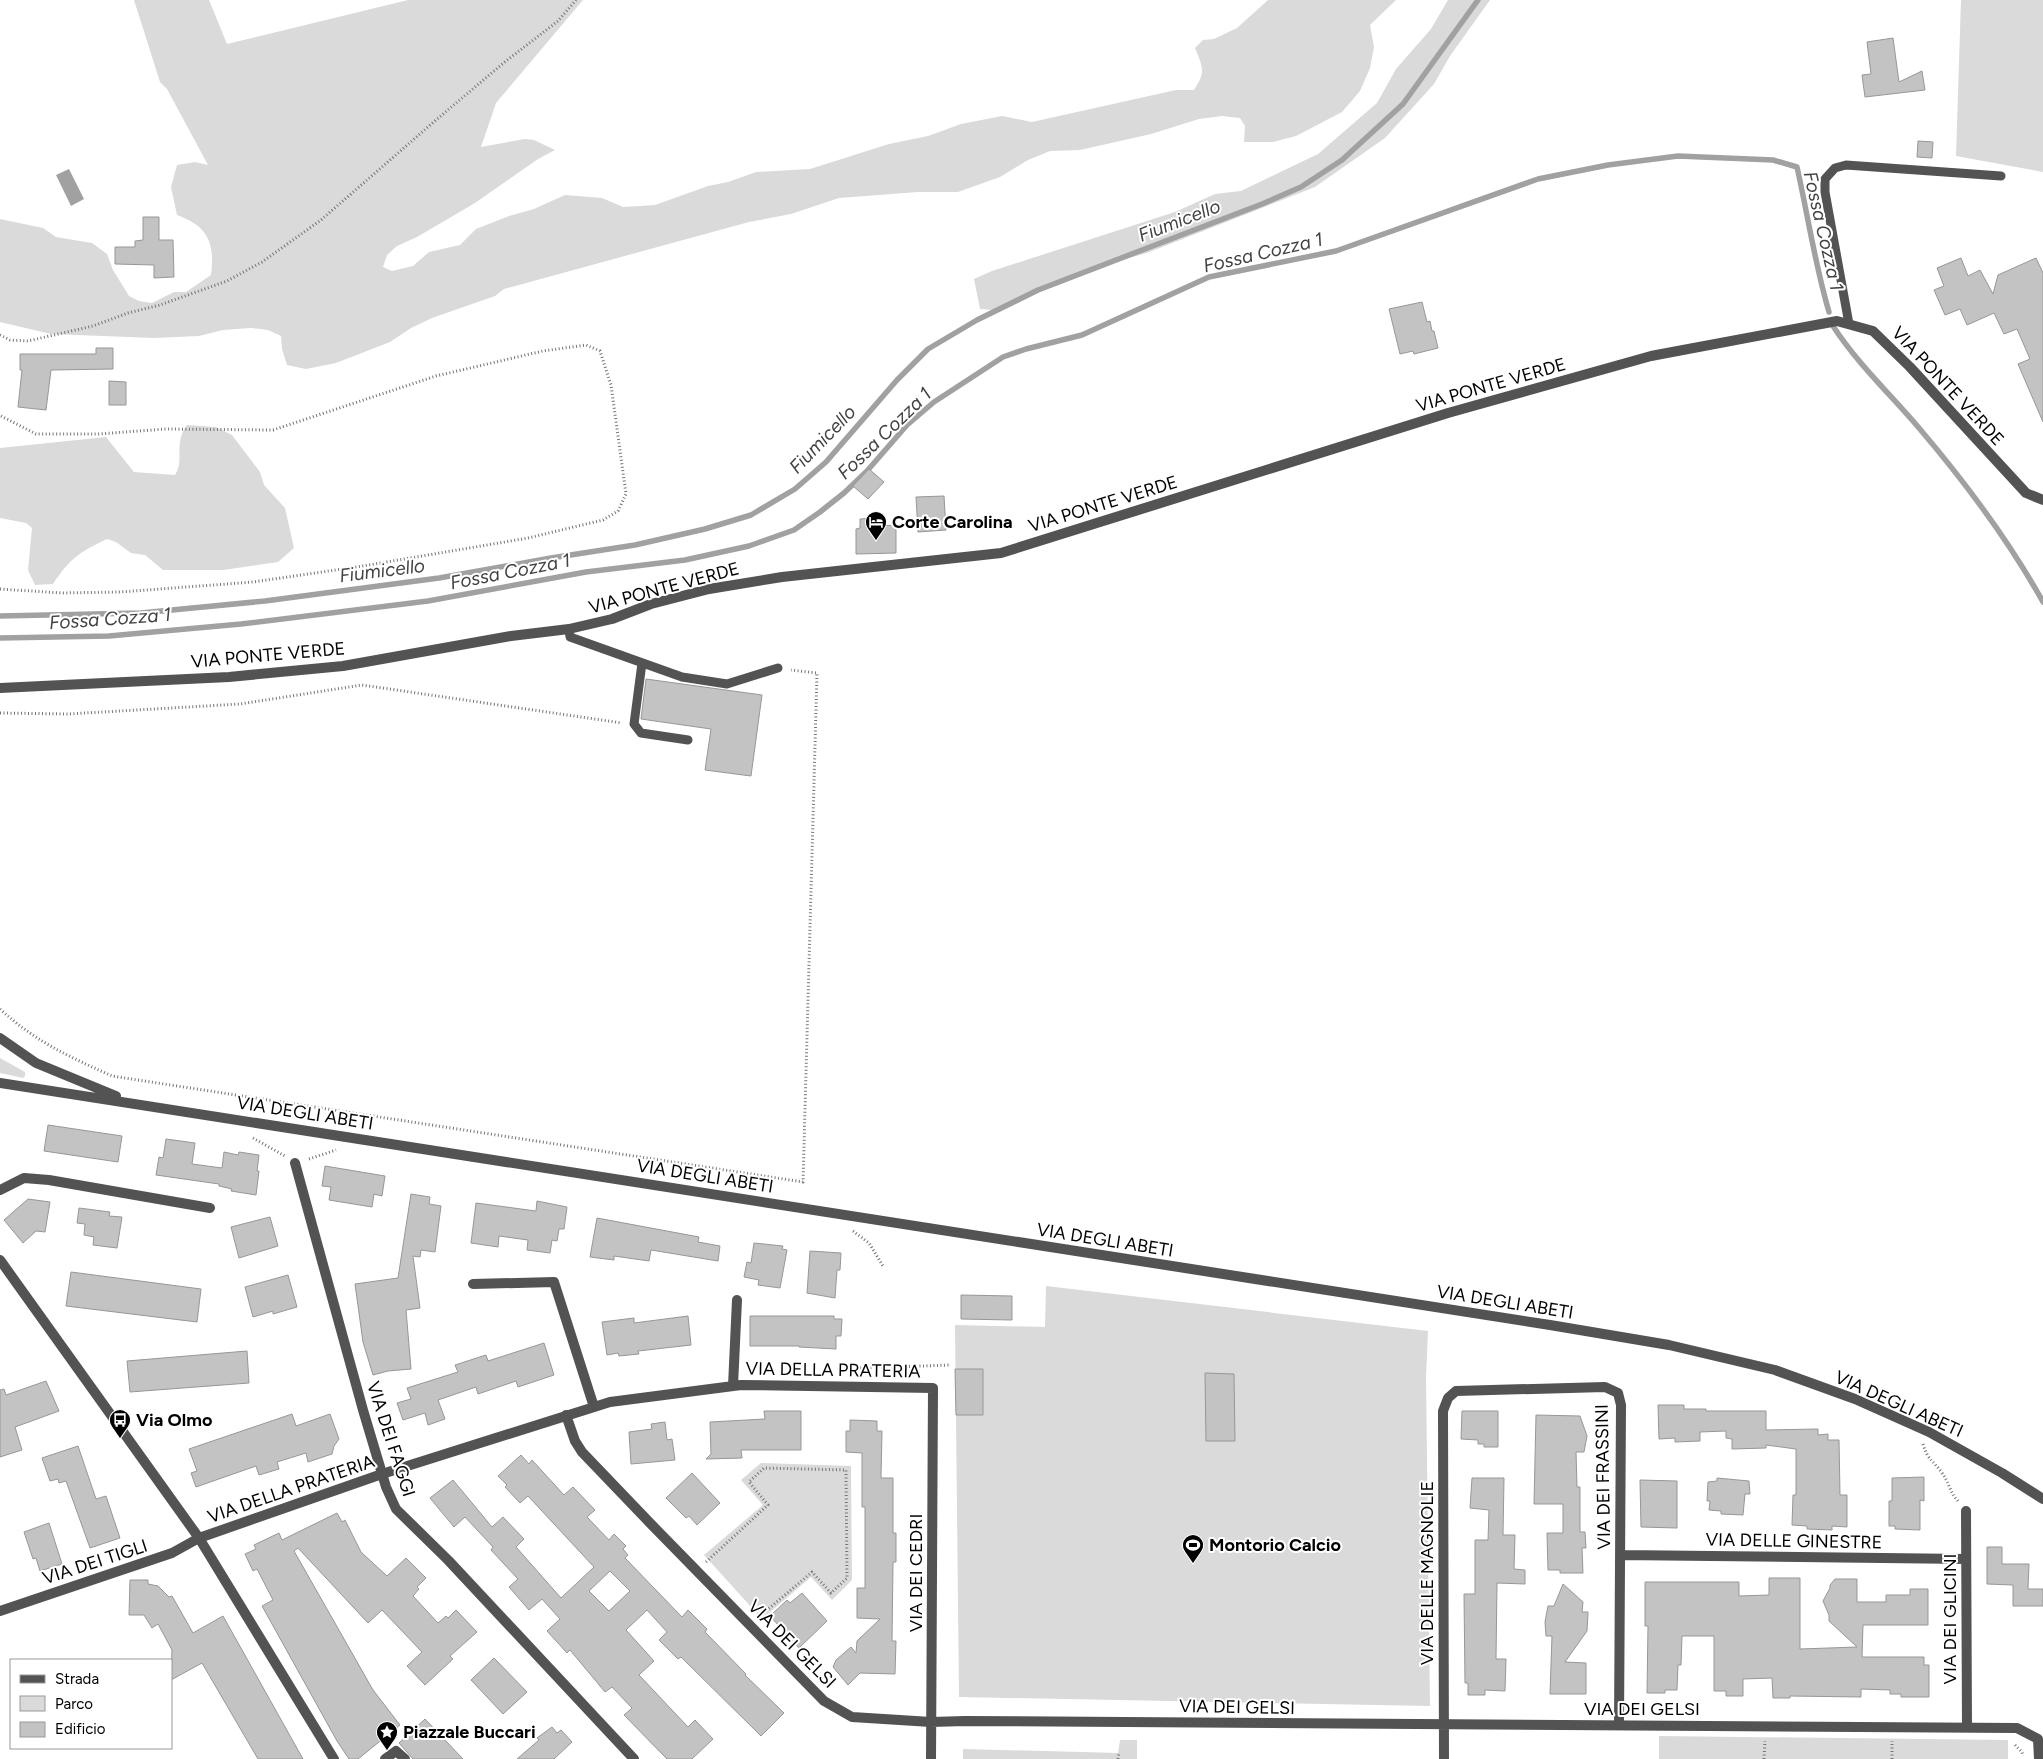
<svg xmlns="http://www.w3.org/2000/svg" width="2043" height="1759" font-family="Figtree,sans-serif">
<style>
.green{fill:#dadada}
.water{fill:#a1a1a1}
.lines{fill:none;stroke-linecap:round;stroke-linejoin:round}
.stream{stroke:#a1a1a1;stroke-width:5.5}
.building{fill:#c3c3c3;stroke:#979797;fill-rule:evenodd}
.path{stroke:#757575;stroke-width:3;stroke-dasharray:1 2.5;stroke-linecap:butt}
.service{stroke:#535353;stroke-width:9}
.minor{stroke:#535353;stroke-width:10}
.tertiary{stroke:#535353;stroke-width:10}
.labels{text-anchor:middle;stroke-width:4;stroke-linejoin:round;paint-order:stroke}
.street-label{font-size:18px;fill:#000;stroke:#fff}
.poi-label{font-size:18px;font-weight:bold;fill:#000;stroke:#fff;text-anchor:start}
.water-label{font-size:19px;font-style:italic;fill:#424242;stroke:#fff}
</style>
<rect width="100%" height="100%" fill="#fff"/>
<path class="green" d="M134 0H209L227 44 408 0H583L496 103 481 147 525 139 534 140 555 150 538 159 475 203 417 237 397 246 387 255 383 267 392 271 413 266 429 252 460 245 476 229 509 216 534 209 565 195 602 198 623 207 655 205 708 186 728 182 756 172 810 169 889 144 928 136 961 124 1002 116 1032 122 1176 90H1194C1206 72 1203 68 1195 48L1203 40 1214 39 1237 28 1268 0H1396L1370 25 1374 47 1370 68 1360 91 1342 112 1296 136 1273 142H1244L1245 126 1240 118 1222 116 1199 119 1151 134 1080 150 1050 151 1028 160 1000 177 958 192H918L839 198 791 214 749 222 504 289 495 296 432 318 411 328 390 342 336 363 306 369 287 365 282 349 281 336 268 330 251 328 223 330 199 336 154 338 51 334 0 322V219L43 228 56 237 92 243 107 254 113 270 129 296 139 301 152 303 174 292H186L211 275C215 243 208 226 177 215L171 187 177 165 195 162 208 165 167 89 160 82Z
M1448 0H1490L1450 56 1434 84 1385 138 1315 187 1147 253 1118 261 995 310 980 309 974 279 992 271 1175 212 1215 194 1241 191 1318 154 1377 103 1396 69 1431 29Z
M1961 0H2043V172L1956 156Z
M187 425 216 427 232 435 260 472 264 485 285 508 294 548 278 562 223 570H163L145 555 131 553 116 542 107 539C80 552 70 558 53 584L35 585 28 570 32 528 26 523 0 518V448L106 437 134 472 175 475C185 460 173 444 187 425Z
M0 1058 25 1072V1076L23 1078 0 1073Z
M1046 1286 1428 1331 1426 1377 1430 1706 959 1697 955 1325 1045 1327Z
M761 1463 851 1466 852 1580 832 1600 811 1577 762 1619 704 1555 763 1505 741 1480Z
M1659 1736 2008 1740V1759H1659Z
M1120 1740H1137V1759H963V1749L1118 1753Z"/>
<path class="water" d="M69 169 84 199 71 206 56 175Z"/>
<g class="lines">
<path class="stream" d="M1833 326C1857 363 1890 394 1919 428 1965 482 2008 539 2043 602
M0 616 141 613 265 601 439 578 551 558 635 545 705 529 751 515 795 489 826 462 897 380 928 349 977 320 1038 290 1262 204 1301 187 1342 160 1403 104 1478 0
M0 638 109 636 241 624 428 601 586 572 685 560 749 546 794 530 820 512 844 493 867 471 907 425 934 402 1003 357 1026 349 1082 335 1209 277 1336 251 1538 179 1608 165 1678 156 1773 160 1797 167C1808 216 1815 265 1829 312"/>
</g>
<path class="building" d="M1893 38 1899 82 1922 71 1925 90 1865 97 1862 75 1871 74 1867 42Z
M1918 141 1933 142 1932 158 1917 157Z
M143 217H159V240H173L174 277 154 278V265L115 264V247H135V241L143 240Z
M1961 258 1968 276 1980 270 1993 294 1998 275 2036 258 2043 273V422L2018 364 2030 359 2017 329 2004 334 1994 313 1967 325 1960 309 1945 315 1934 290 1944 286 1937 268Z
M1422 302 1427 322 1430 321 1432 331H1434L1438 348 1414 354 1413 351 1400 354 1389 309Z
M96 348H113V369L51 370 46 410 18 407 22 370H20V354H96Z
M109 381 126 382V405H109Z
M869 469 884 482 868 499 853 486Z
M944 496 946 530 918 532 916 497Z
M877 518 878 526 896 525V553L856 554V529L860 528V519Z
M646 679 762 695 751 776 705 770 711 729 641 719Z
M48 1125 122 1136 118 1162 44 1151Z
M166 1139 195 1143 192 1164 222 1168 224 1152 238 1155 239 1152 259 1155 257 1171H259L256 1195 231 1191 232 1189 219 1186V1184L156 1175 159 1157 163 1158Z
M325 1166 385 1176 382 1196 374 1194 372 1207 329 1200 331 1187 322 1186Z
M411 1194 430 1197 429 1204 441 1206 435 1252 421 1250 420 1257 413 1256 420 1308 406 1310 411 1369 388 1371 373 1375 363 1342 355 1284 398 1278Z
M28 1199 50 1202 45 1232 36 1231 23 1243 4 1220Z
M537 1201 567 1207 564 1229H559L557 1241 552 1240 550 1253 527 1250 528 1240 499 1236 498 1247 471 1243 476 1203 536 1211Z
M79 1208 110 1212 109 1216 122 1217 117 1248 93 1245 94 1237 84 1235 85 1224 77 1223Z
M270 1217 278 1246 239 1258 231 1227Z
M597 1218 699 1237 698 1242 720 1246 718 1261 651 1250 649 1261 614 1256V1260L590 1257Z
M754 1243 783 1246 782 1249 787 1250 780 1288 758 1285 759 1280 744 1277 747 1262 751 1263Z
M810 1251 841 1253 840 1270H837L835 1298 807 1293Z
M71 1272 201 1289 197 1322 66 1306Z
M288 1275 297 1307 273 1314V1311L253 1317 245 1287Z
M961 1295 1012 1296V1320L961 1319Z
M688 1316 691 1345 638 1351 639 1354 619 1356 618 1353 607 1355 602 1322 634 1318V1323Z
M750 1316H834V1319H842L841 1336H836V1349L799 1347V1346H750Z
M544 1343 554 1375 518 1387 516 1381 478 1394 476 1387 438 1400 445 1419 428 1425 425 1413 403 1420 397 1403 411 1399 407 1388 458 1372 455 1365 486 1355 488 1361Z
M247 1351 249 1383 130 1392 127 1361Z
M955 1369H983V1415H956Z
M1205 1373 1234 1374 1235 1441H1206Z
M46 1381 59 1411 15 1427 22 1450 0 1457V1390L4 1389 6 1395Z
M1658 1405H1684V1409H1706V1411H1766V1430L1818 1429V1435L1828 1434V1440H1839L1840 1495H1847V1527L1832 1526V1530L1807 1529V1526L1792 1525 1793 1495H1796V1449L1766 1445V1448L1732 1449V1439L1726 1438V1431L1700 1432V1441L1675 1442V1438L1659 1439Z
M764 1411H801V1450H741L742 1458 706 1459 711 1454 710 1422 765 1419Z
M1462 1411H1498V1447H1484V1444H1478V1440L1461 1439Z
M292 1414 296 1426 330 1414 339 1439 334 1446 332 1454 308 1462 306 1453 277 1462 279 1469 259 1475 256 1466 196 1487 191 1473 197 1471 189 1449Z
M1536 1415 1580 1416 1587 1436 1584 1452H1576L1577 1487H1580V1532H1585L1586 1548H1582L1583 1573H1560V1570H1548L1547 1533H1563V1504H1534Z
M850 1420 877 1421V1431H882L881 1478H893V1533H896V1562H893L892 1641H896L895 1674 860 1673 848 1685 833 1667 836 1660 851 1647 856 1653 857 1641 880 1619 857 1618V1588H865V1507H862V1453L846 1452V1431H850Z
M665 1422 667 1440 672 1439 675 1460 631 1464 629 1432 652 1429 651 1424Z
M78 1446 96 1499 106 1496 120 1538 90 1548 66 1481 59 1483 58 1479 50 1481 42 1458Z
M521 1455 529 1464 532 1460 564 1495 573 1487 595 1510 587 1517 609 1540 614 1534 626 1546 623 1549 628 1555 625 1558 682 1617 688 1610 707 1629 705 1632 746 1674 745 1675 784 1713 761 1736 681 1657 678 1659 659 1640 667 1632 647 1610 626 1630 654 1661 639 1675 688 1727 695 1720 713 1739 692 1759H667L624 1715 632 1708 612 1687 605 1692 570 1650 567 1653 547 1631 560 1619 542 1599 529 1610 509 1587 518 1579 491 1550 493 1547 465 1517 454 1527 430 1498 453 1480 492 1527 503 1517 524 1539 516 1547 561 1598 594 1567 528 1496 520 1503 505 1487 507 1485 498 1476ZM610 1571 630 1591 609 1611 589 1591Z
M692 1473 720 1503 697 1525 689 1516 686 1518 666 1498Z
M1924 1477V1501L1920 1500V1530L1895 1529V1526H1889V1501H1892V1478Z
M1472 1478H1504L1503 1535H1515L1514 1569 1525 1570V1584L1497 1583 1496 1659H1506L1505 1691 1485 1690V1695H1468V1683H1465L1464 1594H1475V1540H1488L1489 1510 1470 1508Z
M1717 1478 1749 1481 1750 1494H1745L1743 1515 1721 1514V1511L1709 1510 1710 1501H1707L1708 1482 1717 1481Z
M1640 1480 1677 1481V1528L1641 1527Z
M337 1513 342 1522 345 1520 361 1552 387 1576 406 1558 426 1578 417 1587 419 1589 413 1596 438 1623 446 1616 448 1618 456 1610 477 1632 450 1656 453 1659 425 1685 407 1666 422 1652 382 1610 368 1623 298 1548 294 1551 373 1690 400 1725 358 1759H349L337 1741 262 1606 273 1600 257 1569 253 1571 245 1554 256 1549 254 1545 279 1533 282 1540Z
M49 1523 62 1564 40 1571 36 1558 33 1559 24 1532Z
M1987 1547H2002V1564H2029L2028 1589H2043V1606H2013V1585L1987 1584Z
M1769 1578H1800V1649L1857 1647 1829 1621V1615L1823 1601 1830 1588V1585L1835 1579H1857V1602H1886V1595H1910V1589H1928V1625H1863L1862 1657H1924V1665H1929V1697H1901V1694H1890V1690L1861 1689V1697L1790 1696V1698H1773L1772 1678 1743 1679V1696H1726V1691H1714V1636H1682L1681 1665H1678L1677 1690H1665V1693H1647L1648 1626H1645V1582H1739V1596L1769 1595Z
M130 1580H148V1584L158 1586 169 1597 172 1596 193 1633 223 1616 303 1759H258L202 1663 171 1680 172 1650 158 1624 152 1628 144 1615H129Z
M1563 1584 1583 1602 1582 1612H1588L1587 1631 1565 1662 1586 1663V1694H1550L1552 1636H1546L1545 1622 1548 1606H1554Z
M802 1593 827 1621 799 1648 770 1616 787 1600 790 1603Z
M494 1658 527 1692 503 1714 471 1680Z
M425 1719 463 1759H413L399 1743Z
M552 1727 557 1733 561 1730 572 1742 554 1759H517L539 1740 537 1738Z"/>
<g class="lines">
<path class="path" d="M0 335 10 340 28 341 93 326 128 313 160 305 227 281 262 262 321 220 436 120 506 61 558 21 576 0
M0 589 62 593 120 592 253 582 363 566 528 538 603 520 618 511 626 494 611 385 600 351 586 345 543 351 436 376 273 430 166 429 98 434H36L1 416
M0 713 68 714 240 704 362 685 622 723
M0 1009C36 1042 68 1056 112 1076L803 1182 817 673 791 670
M253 1138 285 1156
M309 1159 336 1150
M853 1231 869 1243 883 1266
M860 1368 951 1365
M1923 1444C1928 1461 1933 1460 1942 1473 1949 1482 1950 1493 1958 1501
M706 1562 768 1505 749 1482 764 1468 846 1470 847 1578 831 1593 812 1572 759 1617
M2015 1745 2022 1752 2023 1756
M1118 1759 1119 1753
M1764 1759 1765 1741
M1892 1759V1741"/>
<path class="service" d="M1849 324 1825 192V179L1835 168 1846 165 2001 176
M569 629 570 637 682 677 727 684 778 668
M642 663 634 724 641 733 688 740"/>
<path class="minor" d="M0 688 229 677 343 666 511 636 569 629 612 619 651 604 709 589 782 577 1001 553 1448 413 1651 356 1837 321 1873 331 1910 367 2026 493 2043 500
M295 1163 363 1410 386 1487 396 1509 448 1560 634 1759
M0 1190 24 1178 49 1180 210 1208
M473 1284 554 1282 594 1407
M733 1386 737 1300
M566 1415 575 1441 582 1452 650 1523 824 1701 852 1717 931 1722 965 1721 2017 1728 2038 1739 2039 1759
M1966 1511 1967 1727
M1621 1555 1966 1559
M0 1611 172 1553 199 1538 382 1474 610 1402 741 1385 933 1388 931 1759
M385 1759 396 1751 405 1759
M1444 1759 1443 1411 1448 1398 1456 1391 1605 1387 1618 1393 1621 1405 1619 1725"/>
<path class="tertiary" d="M0 1038 36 1063 116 1096
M0 1083 1550 1325 1669 1345 1775 1370 1855 1399 1929 1432 2002 1473 2043 1499
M0 1260 199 1538 334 1759"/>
</g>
<defs>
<g id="hotel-pin" transform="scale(1.125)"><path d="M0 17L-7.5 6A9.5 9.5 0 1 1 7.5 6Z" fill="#000" stroke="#fff"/><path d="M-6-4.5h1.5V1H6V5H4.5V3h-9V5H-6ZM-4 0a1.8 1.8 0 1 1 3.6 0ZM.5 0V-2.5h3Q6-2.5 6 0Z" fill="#fff"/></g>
<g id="bus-pin" transform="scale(1.125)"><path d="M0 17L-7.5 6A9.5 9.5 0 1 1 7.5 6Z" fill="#000" stroke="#fff"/><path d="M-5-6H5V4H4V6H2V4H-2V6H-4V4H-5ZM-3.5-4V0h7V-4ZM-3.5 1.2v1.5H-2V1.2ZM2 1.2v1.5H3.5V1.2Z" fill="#fff"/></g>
<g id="stadium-pin" transform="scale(1.125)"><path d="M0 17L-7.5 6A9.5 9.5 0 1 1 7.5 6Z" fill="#000" stroke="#fff"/><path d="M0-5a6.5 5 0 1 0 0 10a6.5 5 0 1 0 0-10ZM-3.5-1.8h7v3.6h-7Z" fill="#fff"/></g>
<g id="sight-pin" transform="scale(1.125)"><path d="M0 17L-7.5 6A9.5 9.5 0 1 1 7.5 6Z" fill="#000" stroke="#fff"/><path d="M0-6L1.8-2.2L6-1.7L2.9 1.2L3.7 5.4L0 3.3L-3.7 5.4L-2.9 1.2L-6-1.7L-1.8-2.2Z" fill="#fff"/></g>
</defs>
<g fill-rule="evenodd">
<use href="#hotel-pin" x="876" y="522"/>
<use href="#bus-pin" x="120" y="1420"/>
<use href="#stadium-pin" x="1193" y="1545"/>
<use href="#sight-pin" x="387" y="1732"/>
</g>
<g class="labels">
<g class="street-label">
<text transform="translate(1491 385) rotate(-16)" y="6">VIA PONTE VERDE</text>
<text transform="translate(1948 386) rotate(47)" y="6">VIA PONTE VERDE</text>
<text transform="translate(1103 504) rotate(-17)" y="6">VIA PONTE VERDE</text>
<text transform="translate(664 588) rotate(-15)" y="6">VIA PONTE VERDE</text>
<text transform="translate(268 655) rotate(-5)" y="6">VIA PONTE VERDE</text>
<text transform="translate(305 1113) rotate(9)" y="6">VIA DEGLI ABETI</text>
<text transform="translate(705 1176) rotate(9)" y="6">VIA DEGLI ABETI</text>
<text transform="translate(1105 1240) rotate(9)" y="6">VIA DEGLI ABETI</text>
<text transform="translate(1505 1302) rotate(9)" y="6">VIA DEGLI ABETI</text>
<text transform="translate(833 1370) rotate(1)" y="6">VIA DELLA PRATERIA</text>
<text transform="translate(1899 1404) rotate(24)" y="6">VIA DEGLI ABETI</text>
<text transform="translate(391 1439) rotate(72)" y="6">VIA DEI FAGGI</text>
<text transform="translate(1603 1477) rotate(-91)" y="6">VIA DEI FRASSINI</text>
<text transform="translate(291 1489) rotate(-19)" y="6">VIA DELLA PRATERIA</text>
<text transform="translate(1794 1541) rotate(1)" y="6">VIA DELLE GINESTRE</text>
<text transform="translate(95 1562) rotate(-18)" y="6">VIA DEI TIGLI</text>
<text transform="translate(916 1573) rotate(-90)" y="6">VIA DEI CEDRI</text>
<text transform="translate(1427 1573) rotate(-90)" y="6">VIA DELLE MAGNOLIE</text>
<text transform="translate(1950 1619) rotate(-90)" y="6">VIA DEI GLICINI</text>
<text transform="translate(792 1644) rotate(45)" y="6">VIA DEI GELSI</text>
<text transform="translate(1237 1707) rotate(1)" y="6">VIA DEI GELSI</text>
<text x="1642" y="1715">VIA DEI GELSI</text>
</g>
<g class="poi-label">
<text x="892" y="528">Corte Carolina</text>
<text x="136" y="1426">Via Olmo</text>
<text x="1209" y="1551">Montorio Calcio</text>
<text x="403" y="1738">Piazzale Buccari</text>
</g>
<g class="water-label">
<text transform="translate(1179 220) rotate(-21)" y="7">Fiumicello</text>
<text transform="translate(1824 231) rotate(77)" y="7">Fossa Cozza 1</text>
<text transform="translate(1263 252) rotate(-13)" y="7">Fossa Cozza 1</text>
<text transform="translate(884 433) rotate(-44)" y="7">Fossa Cozza 1</text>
<text transform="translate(822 439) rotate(-46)" y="7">Fiumicello</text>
<text transform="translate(382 570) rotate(-7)" y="7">Fiumicello</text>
<text transform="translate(510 571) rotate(-11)" y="7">Fossa Cozza 1</text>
<text transform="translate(110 618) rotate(-4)" y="7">Fossa Cozza 1</text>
</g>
</g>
<rect x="10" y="1659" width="162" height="90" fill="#ffffff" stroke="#999999"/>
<rect x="20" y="1675" width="25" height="8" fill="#535353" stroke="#999999"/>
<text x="55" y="1684" font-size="15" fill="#000000">Strada</text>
<rect x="20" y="1696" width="25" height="15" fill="#dadada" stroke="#999999"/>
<text x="55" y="1709" font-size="15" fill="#000000">Parco</text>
<rect x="20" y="1722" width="25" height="15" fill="#c3c3c3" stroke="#999999"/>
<text x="55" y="1734" font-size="15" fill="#000000">Edificio</text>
</svg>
